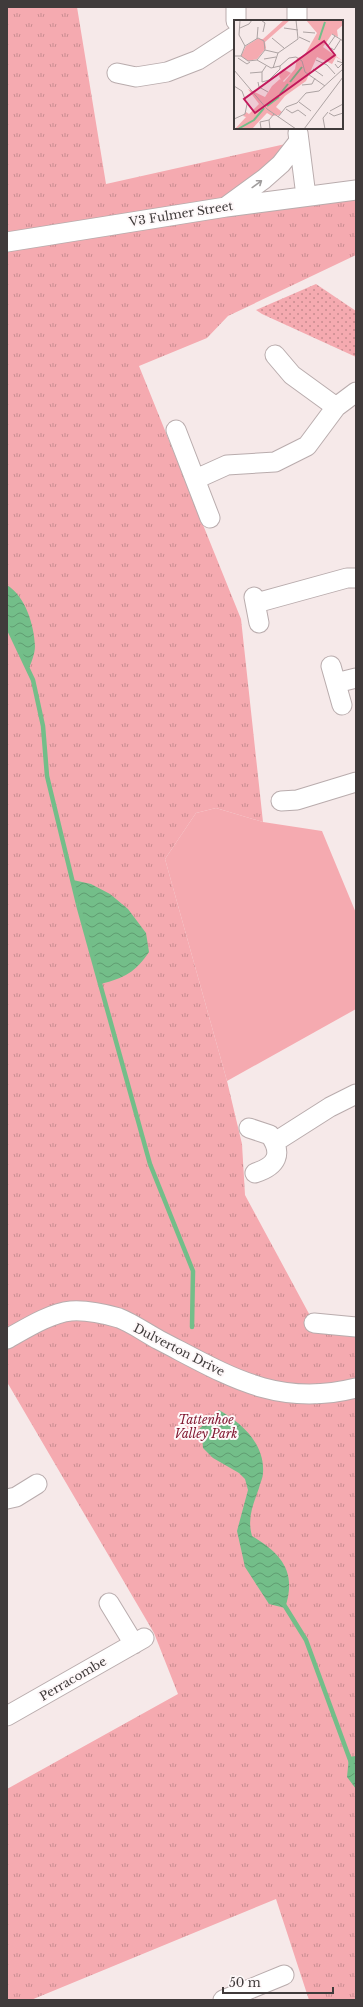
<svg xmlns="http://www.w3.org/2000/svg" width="363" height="2007" font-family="'Libre Baskerville',serif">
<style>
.grass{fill:url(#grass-dots)}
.park{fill:url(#park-tufts)}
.garden{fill:#f5aab0}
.water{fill:url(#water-waves)}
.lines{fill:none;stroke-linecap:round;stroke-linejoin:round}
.stream{stroke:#73be89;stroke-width:4.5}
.minor-casing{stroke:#b9acad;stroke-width:21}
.minor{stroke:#fff;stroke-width:19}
.oneway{stroke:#a09d9d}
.labels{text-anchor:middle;stroke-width:4;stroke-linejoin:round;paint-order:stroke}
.street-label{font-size:12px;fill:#403b3b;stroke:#fef8f9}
.park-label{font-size:12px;font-style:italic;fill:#801730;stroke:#fef8f9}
.inset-river{fill:none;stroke:#73be89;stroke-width:2}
.inset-road{fill:none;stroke:#ada3a3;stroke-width:1}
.view{fill:#c2185b;fill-opacity:0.15;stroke:#c2185b;stroke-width:2}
.inset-edge{fill:none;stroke:#403b3b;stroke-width:2}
</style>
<defs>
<pattern id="grass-dots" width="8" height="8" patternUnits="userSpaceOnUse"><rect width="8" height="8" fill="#f5aab0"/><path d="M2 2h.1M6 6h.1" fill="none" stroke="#c88c90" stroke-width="1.8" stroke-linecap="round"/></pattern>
<pattern id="park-tufts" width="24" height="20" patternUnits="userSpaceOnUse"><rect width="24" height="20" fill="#f5aab0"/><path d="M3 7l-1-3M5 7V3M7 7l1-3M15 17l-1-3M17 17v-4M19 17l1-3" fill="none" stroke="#c88c90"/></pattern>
<pattern id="water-waves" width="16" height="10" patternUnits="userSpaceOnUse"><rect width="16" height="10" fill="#73be89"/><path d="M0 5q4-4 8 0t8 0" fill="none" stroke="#609c71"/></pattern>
</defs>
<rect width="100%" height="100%" fill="#f6e9e9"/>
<path class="grass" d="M316 284 356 311V357L262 314 256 310Z"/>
<path class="park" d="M7 7H77L106 184 299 141 227 206 356 190V255L228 316 207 338 139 366 241 619 263 822 216 808 196 813 165 859 227 1081 242 1144 245 1195 314 1323 356 1327V2000H309L276 1899 31 2000H7V1789L178 1694 154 1633 7 1382Z"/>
<path class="garden" d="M216 808 263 822 322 831 356 913V1009L227 1081 165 859 196 813Z"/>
<path class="water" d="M7 585C26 597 34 625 35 646 35 654 31 663 28 671L7 625Z
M73 880 91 884 110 894 128 909 146 933 149 952C136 972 124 978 101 984Z
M219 1410C242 1423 265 1444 263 1473 263 1478 260 1483 259 1488 253 1505 247 1518 252 1536 282 1554 297 1572 285 1608L269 1604 245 1567 237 1531 248 1490 245 1479 239 1473 213 1458 203 1448 202 1437 199 1429Z
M356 1756V1789L347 1777 349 1757Z"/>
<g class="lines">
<path class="stream" d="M7 625 33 680 43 726 47 776 79 908 150 1164 193 1271 192 1327
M283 1603 306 1640 353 1768 356 1772"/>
<g class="minor-casing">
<path id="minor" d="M297 7V21
M236 21V7
M117 73 136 77 167 72 198 60 235 36
M298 133 306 196
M227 206 264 179 281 164 299 141
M7 242 226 207 356 190
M275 355 292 375 336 407
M176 430 210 518
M196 479 227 465 275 462 307 446 336 407 356 392
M254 597 259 623
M256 603 347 578H356
M331 666 342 705
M336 683 356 678
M281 801 297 800 356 782
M249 1128 270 1135C283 1154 277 1166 255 1173
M275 1142 330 1107 356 1094
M314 1323 356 1327
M7 1339C25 1329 50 1313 71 1311 85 1310 105 1314 119 1318 132 1323 146 1333 159 1340 227 1375 276 1408 356 1388
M7 1499 16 1497 37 1484
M109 1603 134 1644
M7 1716 144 1638
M223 2000 284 1975"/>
</g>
<use href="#minor" class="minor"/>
</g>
<defs><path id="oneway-shaft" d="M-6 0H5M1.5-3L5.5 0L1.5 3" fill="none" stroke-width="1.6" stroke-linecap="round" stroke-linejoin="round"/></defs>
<use class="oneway" href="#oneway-shaft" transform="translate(257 184) rotate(-36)"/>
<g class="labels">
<g class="street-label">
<text transform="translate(181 214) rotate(-9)" y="4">V3 Fulmer Street</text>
<text transform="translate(179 1350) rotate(27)" y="4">Dulverton Drive</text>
<text transform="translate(73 1679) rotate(-30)" y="4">Perracombe</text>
</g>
<g class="park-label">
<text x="206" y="1424">Tattenhoe<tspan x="206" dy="14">Valley Park</tspan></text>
</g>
</g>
<g transform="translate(234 20)">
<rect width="109" height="109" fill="#f6e9e9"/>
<path d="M50 0H56L31 22 32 28 23 39 14 41 7 36 12 26 23 19H29ZM72 0H109V5L103 10 104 17 98 14 89 27 109 41 102 37 98 44 83 37 72 61 51 76 42 87 48 92 45 95 38 96 33 93 18 109H1L12 97 9 96 12 92 15 94 25 84 14 69 31 77 38 66 46 59 50 62 61 49 63 38 70 36 83 13Z" fill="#f5aab0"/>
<path d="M49 49 57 53 48 62 45 56Z" fill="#f5aab0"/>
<path class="inset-river" d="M85 20 91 2M56 62 68 47M46 74 54 64M33 86 45 77M4 109 20 100 30 88"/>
<path class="inset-road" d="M6 0 5 15 11 26 7 36M27 0 31 3 29 12M6 8 15 4 18 0M50 8 64 10M69 12 81 13M98 14 109 21M65 17 76 22M38 18 50 28M23 19 24 7M11 26 24 18 30 21 31 30 23 40M94 26 101 16M97 28 100 30 107 19M31 30 44 33M0 36H7L14 41 23 40 37 48 46 46 55 38 62 37 68 41 71 52 91 66M4 38 13 44 16 42M30 39 42 37M82 40 93 45 101 54M101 44 104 48 109 43 103 41M32 46 28 52V62L35 60 46 49V46M39 48 44 33 64 19 62 0M79 49 89 56M0 50 33 89 62 109M16 53 28 52M24 62 25 67 34 72M68 65 78 64 81 58M0 66 8 71 12 82M65 82 77 91M52 89 58 93 64 90 72 96M96 91 109 84M95 93 100 96 109 93M44 97 52 87 63 83 72 73 85 71 109 49M0 99 11 94 13 84M27 108 26 102 35 100M36 109 35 100 40 94M70 109 109 57M91 109 89 98 94 92"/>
<path class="view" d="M90 21 101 35 21 93 10 79Z"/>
<rect width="109" height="109" class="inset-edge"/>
</g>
<rect width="363" height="2007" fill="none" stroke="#403b3b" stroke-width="16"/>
<path d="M223 1987v6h110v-6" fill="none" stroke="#403b3b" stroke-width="2"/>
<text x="229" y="1987" font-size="12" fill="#403b3b" stroke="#fef8f9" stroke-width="3" paint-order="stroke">50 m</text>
</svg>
